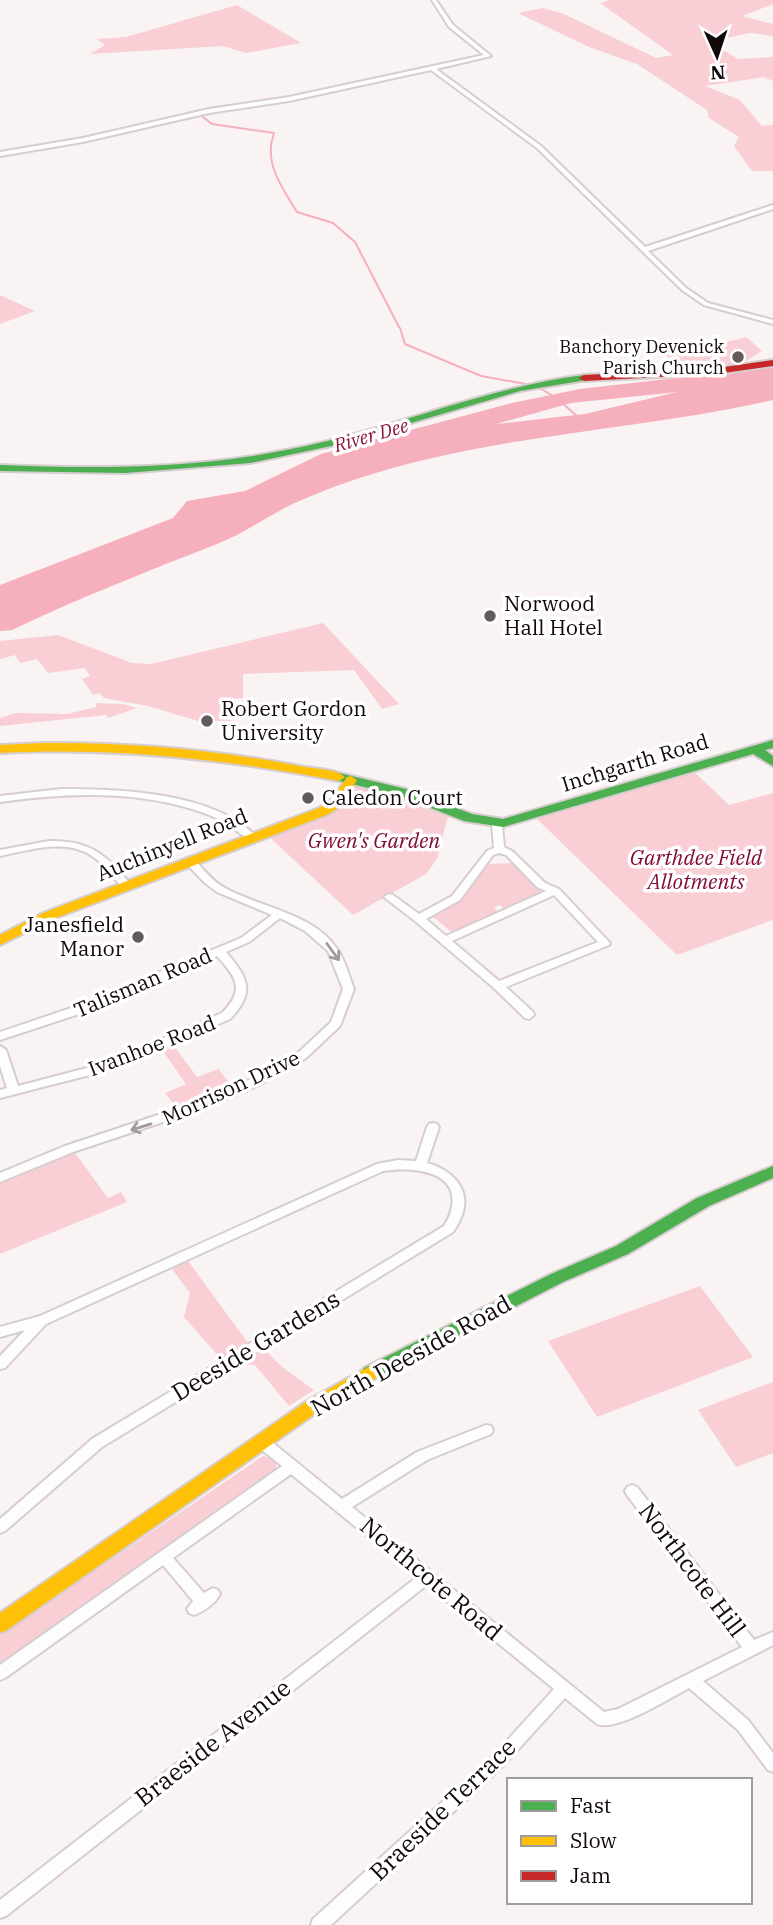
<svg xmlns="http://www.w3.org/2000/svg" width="773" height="1925" font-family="'IBM Plex Serif',serif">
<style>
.green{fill:#f9ced5}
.water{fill:#f6afbc;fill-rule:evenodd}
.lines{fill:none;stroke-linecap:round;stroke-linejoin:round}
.stream{stroke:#f6afbc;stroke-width:2}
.street-casing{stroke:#d6cdce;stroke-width:4}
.fast-casing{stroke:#d6cdce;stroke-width:4}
.slow-casing{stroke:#d6cdce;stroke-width:4}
.jam-casing{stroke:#d6cdce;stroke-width:4}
.street{fill:#fefdfd;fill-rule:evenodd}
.fast{fill:#4caf50;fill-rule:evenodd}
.slow{fill:#ffc107;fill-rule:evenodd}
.jam{fill:#c62828;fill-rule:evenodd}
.oneway{stroke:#a09b9c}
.poi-dot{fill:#635a5c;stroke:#fff;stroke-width:2.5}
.labels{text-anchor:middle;stroke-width:7;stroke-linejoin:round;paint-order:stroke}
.far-poi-label{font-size:18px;fill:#12080a;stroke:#fff;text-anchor:end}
.far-water-label{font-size:19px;font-style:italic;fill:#88143a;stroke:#fff}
.poi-label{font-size:21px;fill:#12080a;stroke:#fff;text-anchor:start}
.street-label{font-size:21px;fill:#12080a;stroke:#fff}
.park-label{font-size:21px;font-style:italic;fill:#820c36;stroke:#fff}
.near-street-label{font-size:24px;fill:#12080a;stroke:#fff}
</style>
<rect width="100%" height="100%" fill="#faf3f4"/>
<path class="green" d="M610 0H773V4L742 16 773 24V36L751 33 709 41 738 59 773 57V81L764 77 705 86 740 100 762 126 773 125V171H752L734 146 739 137 709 118 707 110 637 64 589 47 518 13 543 8 564 14 656 58 673 55 600 3Z
M237 5 301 43 246 53 223 46 90 54 105 45 97 39 126 37Z
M0 295 35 311 0 324Z
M746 337 762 351 743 363 682 368 658 349 679 343 692 351Z
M323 623 399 704 382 709 354 670 243 674V698L226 699V719L234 721H198L148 706 104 698 99 693 93 695 82 679 90 676 85 668 48 673 37 659 20 663 15 655 0 659V641L58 635 132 663 151 664Z
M95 703 122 704 137 708 108 718 106 715 0 726V718L16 713 67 714 97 707Z
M690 768 729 805 773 793V920L677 955 534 816Z
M351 780 389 788 449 812 437 859 426 874 353 915 264 832 324 811Z
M515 863 542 891 540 895 505 909 499 905 494 907 498 912 495 916 454 934 432 916 466 893 487 864Z
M174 1046 197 1077 219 1069 230 1085 177 1108 165 1093 186 1084 163 1051Z
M75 1153 108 1198 121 1192 127 1202 0 1254V1183Z
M188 1261 248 1343 221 1359 184 1317 190 1293 172 1269Z
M700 1286 753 1357 597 1417 548 1341Z
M265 1350 282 1367 314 1390 289 1406 255 1365 243 1364Z
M773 1382V1453L736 1467 698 1410Z
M263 1456 276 1460V1470L0 1668V1635Z"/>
<path class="water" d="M773 367V400C659 426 542 432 428 459 384 469 338 484 297 502 270 514 245 533 217 544 148 571 79 598 12 630L0 631V585L173 518 187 501 245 491 321 454 512 403 580 389ZM677 392 585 414 496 424 571 403Z"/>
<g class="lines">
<path class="stream" d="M203 117 212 124 274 133C263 162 282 188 297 212L333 223 355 242 399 327
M400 328 405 344 481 376 526 384
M538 387 553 396
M561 402 577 416"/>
<g class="street-casing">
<path id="street" d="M432 0H436L453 25 491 56 436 69 541 146 645 247 773 205V209L648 251 686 288 708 303 773 320V324L704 305 682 290 537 148 431 70 289 101 209 113 83 142 0 156V152L83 138 209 109 289 97 484 55 449 27Z
M61 789C121 789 211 792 256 836L254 838C242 839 233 826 222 821 213 816 202 812 192 809 130 790 63 793 0 802V796Z
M497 821 502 824 504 847 512 851 545 883 559 889 610 943 609 945 506 987 533 1012 534 1015 529 1019 525 1018 494 988 415 921 384 897 389 894 393 895 419 914 452 896 487 851 494 848 492 824ZM499 853 506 855 537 887 546 891 446 936 426 919 460 900 493 855ZM554 895 598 942 499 981 452 941Z
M49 841C90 840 107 855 132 886L131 888H123C113 878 105 864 92 856 66 838 29 850 0 856V850Z
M190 858 194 859C203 869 212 881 225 888 259 907 315 914 337 949 345 960 349 976 354 989L340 1026 306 1058 259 1085 205 1108 73 1152 0 1182V1173L65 1146 197 1102 251 1079 299 1052 331 1022 343 989 328 951 305 931 280 918 249 942 226 952C248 978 256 992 230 1019L113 1069 0 1098V1090L7 1088 0 1066V1046L6 1050 18 1086 106 1063 222 1013C245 990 237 978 217 956L88 1011 0 1040V1032L80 1005 241 938 272 915 217 892 205 883 186 863 185 861 186 859Z
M433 1123 437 1124 439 1127 427 1163C449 1169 470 1186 463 1212 461 1219 457 1226 453 1232L102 1447 5 1531 0 1533V1519L92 1439 444 1226C447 1221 450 1216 451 1211 462 1169 410 1167 383 1171L46 1324 5 1368 0 1369V1356L25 1330 0 1337V1327L40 1316 377 1164 398 1160 416 1161 427 1127 429 1124Z
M486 1425 491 1426 493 1430 491 1434 427 1460 352 1507 604 1712 618 1709 742 1647 627 1495 625 1491 627 1487 632 1485 637 1487 754 1640 773 1632V1645L703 1681 748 1720 773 1753V1772L768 1770 738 1730 689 1688C670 1698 617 1732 597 1724L565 1698 504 1765 331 1925H311L313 1919 494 1755 554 1689 427 1585 6 1916 0 1918V1900L417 1577 291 1474 173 1558 204 1593 213 1588 218 1590 220 1594C216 1603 203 1612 194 1615L189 1613 187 1609 193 1601 163 1565 5 1678 0 1680V1665L282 1466 258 1447 256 1443 258 1439 263 1437 268 1439 342 1499 417 1452Z"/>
</g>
<g class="fast-casing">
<path id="fast" d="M584 375 589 378 587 380 520 391 336 445 250 463 125 473 0 471V465C97 469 195 469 291 449 390 430 483 388 584 375Z
M773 740V748L765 750 773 756V766L753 754 503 827 464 821 398 795 335 780 333 777 339 773 406 789 472 814 503 819Z
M773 1166V1178L709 1206 628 1254 563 1282 376 1378 370 1380 364 1378 361 1373 364 1368 551 1274 616 1246 697 1198Z"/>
</g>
<g class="slow-casing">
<path id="slow" d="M43 743C131 742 218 750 305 767 317 769 336 769 345 777L339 781C226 759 115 747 0 753V745Z
M351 776 357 780 342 805 329 814 53 919 0 945V935L43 913 319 808 332 799 347 777Z
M370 1366 376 1368 379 1373 376 1378 319 1411 7 1630 0 1633V1613L307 1401Z"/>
</g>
<g class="jam-casing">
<path id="jam" d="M773 360V366L717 374 584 381 579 378 584 375 717 368Z"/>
</g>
<use href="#street" class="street"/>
<use href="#fast" class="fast"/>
<use href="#slow" class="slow"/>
<use href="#jam" class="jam"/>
</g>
<defs><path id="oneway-shaft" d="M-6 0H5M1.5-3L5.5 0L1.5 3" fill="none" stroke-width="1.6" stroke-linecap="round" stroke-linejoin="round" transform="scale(1.75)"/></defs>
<g class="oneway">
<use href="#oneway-shaft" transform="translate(333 952) rotate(54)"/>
<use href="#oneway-shaft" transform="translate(141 1127) rotate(163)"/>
</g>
<g class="poi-dot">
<circle cx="738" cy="357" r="7"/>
<circle cx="490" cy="616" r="7"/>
<circle cx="207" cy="721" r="7"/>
<circle cx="308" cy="798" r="7"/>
<circle cx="138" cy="937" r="7"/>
</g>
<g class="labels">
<g class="far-poi-label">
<text x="724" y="353">Banchory Devenick<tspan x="724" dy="21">Parish Church</tspan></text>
</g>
<g class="far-water-label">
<text transform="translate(371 435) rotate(-16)" y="7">River Dee</text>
</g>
<g class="poi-label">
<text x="504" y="611">Norwood<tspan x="504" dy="24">Hall Hotel</tspan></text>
<text x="221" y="716">Robert Gordon<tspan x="221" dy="24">University</tspan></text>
<text x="322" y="805">Caledon Court</text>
<text x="124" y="932" text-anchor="end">Janesfield<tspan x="124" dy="24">Manor</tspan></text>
</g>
<g class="street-label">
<text transform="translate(635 763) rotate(-17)" y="7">Inchgarth Road</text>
<text transform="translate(172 845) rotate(-22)" y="7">Auchinyell Road</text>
<text transform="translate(143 983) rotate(-23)" y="7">Talisman Road</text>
<text transform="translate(152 1046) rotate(-21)" y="7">Ivanhoe Road</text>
<text transform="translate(231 1088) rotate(-25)" y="7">Morrison Drive</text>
</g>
<g class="park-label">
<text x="374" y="848">Gwen's Garden</text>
<text x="696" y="865">Garthdee Field<tspan x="696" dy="24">Allotments</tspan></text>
</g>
<g class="near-street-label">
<text transform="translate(256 1346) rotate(-31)" y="8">Deeside Gardens</text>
<text transform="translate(411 1356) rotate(-29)" y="8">North Deeside Road</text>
<text transform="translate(692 1570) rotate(53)" y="8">Northcote Hill</text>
<text transform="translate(431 1579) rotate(40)" y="8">Northcote Road</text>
<text transform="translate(213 1743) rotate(-38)" y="8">Braeside Avenue</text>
<text transform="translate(443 1810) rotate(-44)" y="8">Braeside Terrace</text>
</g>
</g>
<rect x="507" y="1778" width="245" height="126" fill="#ffffff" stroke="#a09c9d" stroke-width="2"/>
<rect x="521" y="1801" width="35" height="10" fill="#4caf50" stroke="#a09c9d" stroke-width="2"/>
<text x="570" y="1813" font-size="21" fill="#12080a">Fast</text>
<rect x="521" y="1836" width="35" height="10" fill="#ffc107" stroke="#a09c9d" stroke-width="2"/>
<text x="570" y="1848" font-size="21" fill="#12080a">Slow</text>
<rect x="521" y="1871" width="35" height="10" fill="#c62828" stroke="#a09c9d" stroke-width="2"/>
<text x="570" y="1883" font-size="21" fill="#12080a">Jam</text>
<g transform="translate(717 56) rotate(177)" stroke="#ffffff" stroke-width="5" paint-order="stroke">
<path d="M0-5L12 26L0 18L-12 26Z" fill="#12080a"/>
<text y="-10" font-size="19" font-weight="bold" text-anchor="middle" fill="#12080a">N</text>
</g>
</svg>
